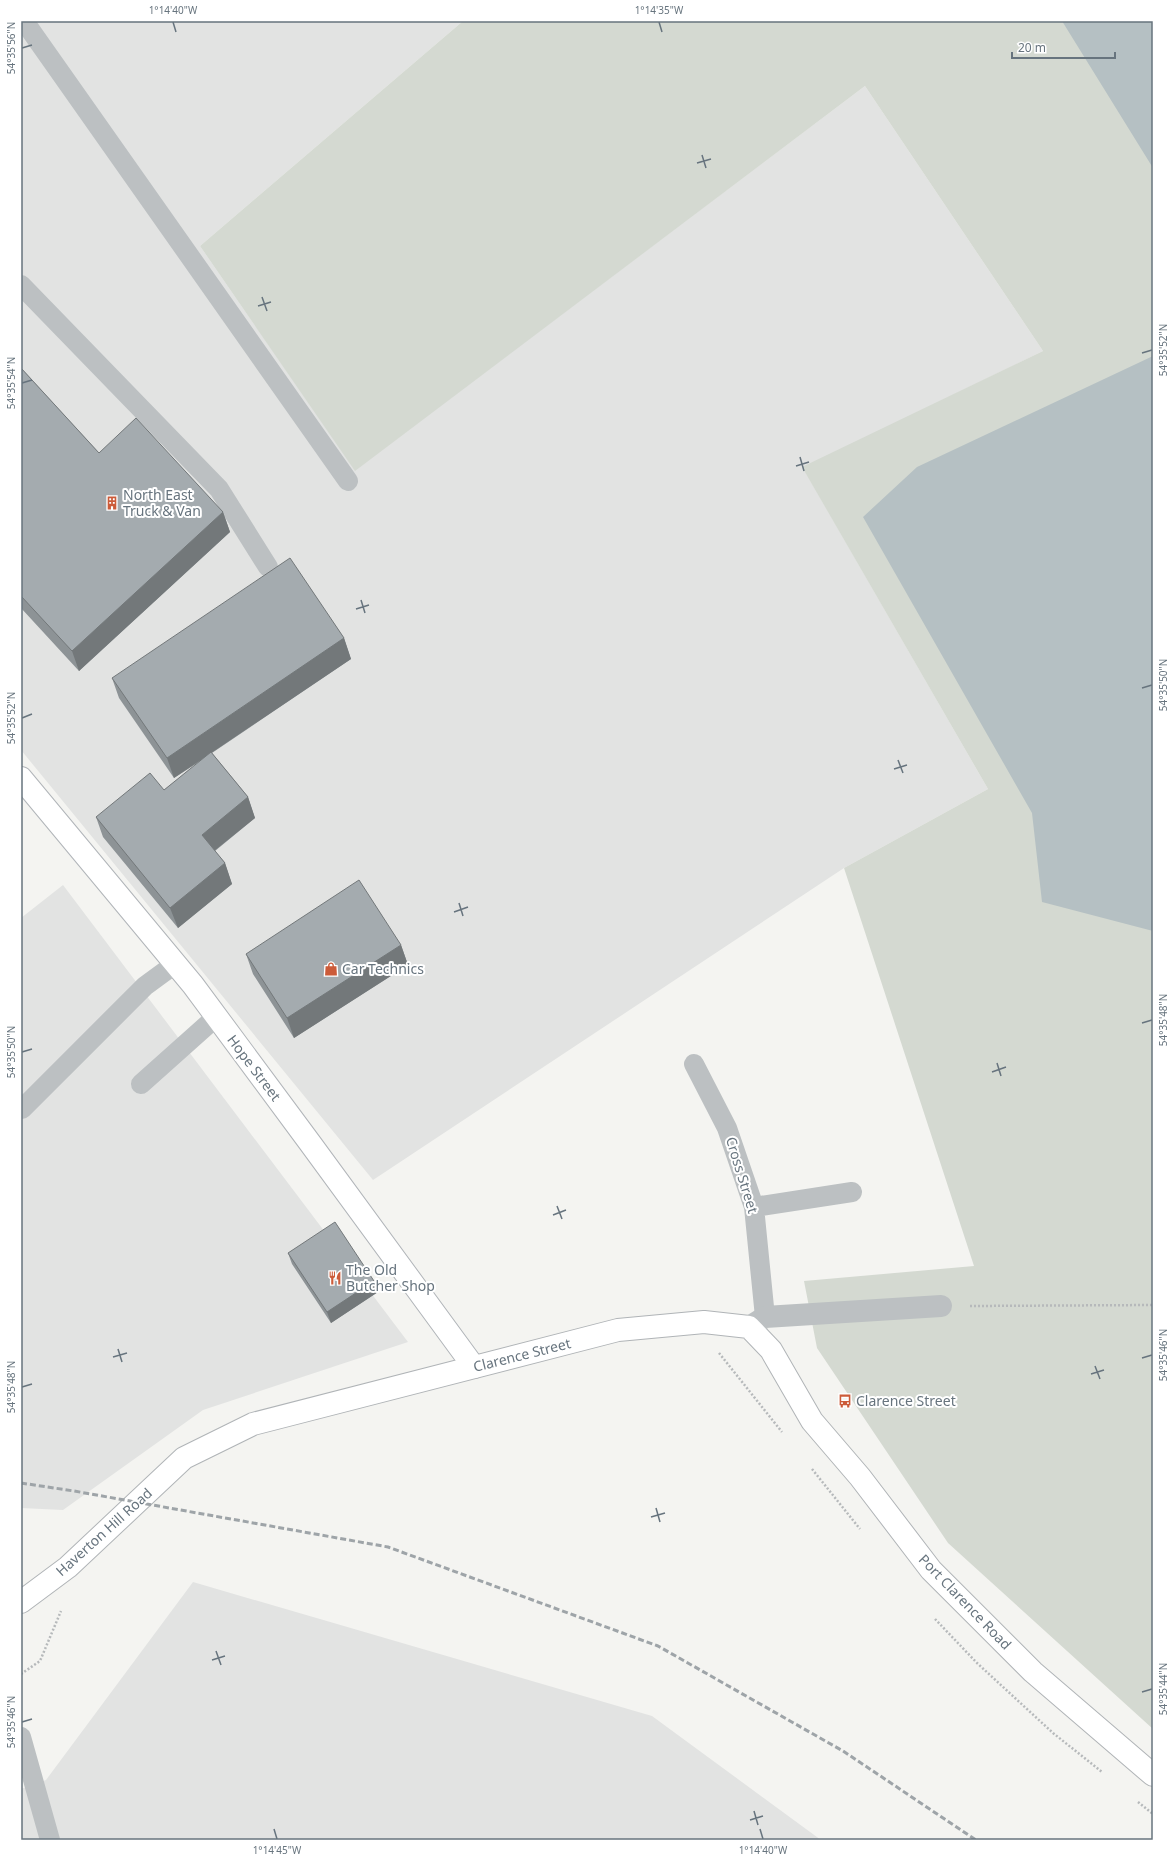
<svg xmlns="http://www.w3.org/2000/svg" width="1174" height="1861" font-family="'Noto Sans',sans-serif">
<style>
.built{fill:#e2e3e2}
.green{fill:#d4d9d1}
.water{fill:#b5c0c3}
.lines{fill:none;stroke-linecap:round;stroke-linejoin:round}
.secondary-casing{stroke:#b1b5b9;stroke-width:24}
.primary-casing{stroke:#b0b4b7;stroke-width:24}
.path{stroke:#b6b9bb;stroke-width:2.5;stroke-dasharray:2 2;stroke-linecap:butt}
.lane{stroke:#bcc0c2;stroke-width:20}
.street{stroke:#bcc0c2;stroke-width:22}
.secondary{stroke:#fff;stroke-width:22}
.primary{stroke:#fff;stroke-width:22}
.rail{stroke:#9ea4a8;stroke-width:3;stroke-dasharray:6 3;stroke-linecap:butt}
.wall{fill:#8d9396}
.shaded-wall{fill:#73787a}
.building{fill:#a4abaf;stroke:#73787a}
.ticks{fill:none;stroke:#67747e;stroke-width:1.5}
.labels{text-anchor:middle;stroke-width:4;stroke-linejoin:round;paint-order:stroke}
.poi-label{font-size:14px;fill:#67747e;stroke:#fff;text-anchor:start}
.street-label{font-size:14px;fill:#67747e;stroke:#fff}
.neatline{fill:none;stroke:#67747e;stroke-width:1.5}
.ticks-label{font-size:10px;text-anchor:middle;fill:#67747e}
</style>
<rect width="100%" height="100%" fill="#f4f4f1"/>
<path class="built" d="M21 21H463L200 246 355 470 865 86 1043 351 803 468 988 789 844 868 373 1180 21 750Z
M63 885 408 1342 203 1410 63 1510 21 1508V918Z
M193 1582 652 1716 821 1840H21V1789L46 1780Z"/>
<path class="green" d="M463 21H1153V1729L948 1543 817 1348 804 1281 974 1266 844 868 988 789 802 467 1043 351 865 86 355 471 200 246Z"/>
<path class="water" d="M1062 21H1153V168Z
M1153 356V931L1042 902 1032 813 863 517 917 467Z"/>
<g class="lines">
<g class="secondary-casing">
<path id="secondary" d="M21 778 193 985 310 1143 474 1367"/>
</g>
<g class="primary-casing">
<path id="primary" d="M21 1602 68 1567 184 1458 253 1424 618 1330 704 1322 749 1327 771 1350 812 1421 860 1477 931 1570 1033 1672 1153 1775"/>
</g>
<path class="path" d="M970 1306 1153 1305
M719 1353 782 1432
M812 1469 860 1529
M935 1619 977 1663 1053 1733 1102 1772
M21 1674 40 1661 61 1611
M1138 1802 1153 1814"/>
<path class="lane" d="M24 21 348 481
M21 285 219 489 268 567
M694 1064 727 1128 754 1207 765 1317
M141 1084 216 1017
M22 1109 145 986 175 964
M754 1207 852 1192
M21 1737 50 1840"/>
<path class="street" d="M749 1327 765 1317 941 1306"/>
<use href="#secondary" class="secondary"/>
<use href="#primary" class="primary"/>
<path class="rail" d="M21 1483 74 1491 388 1547 658 1646 843 1751 976 1840"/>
</g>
<path class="wall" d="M21 368 99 453 223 512 230 532 79 671 21 608Z
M344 638 351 659 212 753 248 797 255 818 215 851 225 863 232 884 178 928 103 837 96 817 164 790 202 760 174 778 119 698 112 678Z
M401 945 408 965 294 1038 253 974 246 954Z
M288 1253 374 1281 378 1292 331 1323 292 1264Z"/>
<path class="shaded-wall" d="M223 512 230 532 79 671 72 651Z
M344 638 351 659 174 778 167 758Z
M248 797 255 818 209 855 202 835Z
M225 863 232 884 178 928 170 908Z
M401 945 408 965 294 1038 287 1018Z
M374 1281 378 1292 331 1323 327 1312Z"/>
<path class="building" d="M21 368 99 453 136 418 223 512 72 651 21 596Z
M290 558 344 638 167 758 112 678Z
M211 752 248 797 202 835 225 863 170 908 96 817 150 773 164 790Z
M359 880 401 945 287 1018 246 954Z
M335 1222 374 1281 327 1312 288 1253Z"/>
<path class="ticks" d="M173 22 176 32M659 22 662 32M22 48 32 45M702 155 706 168M697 163 711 159M262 297 267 311M258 306 271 302M1142 353 1152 350M22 383 32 380M800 457 804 471M796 466 809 462M361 600 365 613M356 609 369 605M1142 688 1152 685M22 718 32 714M898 760 903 773M894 769 907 765M459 903 463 916M454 912 468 907M1142 1023 1152 1020M22 1052 32 1049M997 1063 1001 1076M992 1072 1006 1067M557 1206 562 1219M553 1215 566 1210M118 1349 122 1362M113 1357 127 1353M1142 1358 1152 1355M1095 1366 1100 1379M1091 1374 1104 1370M22 1387 32 1384M656 1508 660 1522M651 1517 665 1513M216 1651 221 1665M212 1660 225 1656M1142 1692 1152 1689M22 1722 32 1719M754 1811 758 1825M750 1820 763 1816M274 1829 277 1839M760 1829 763 1839"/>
<defs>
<g id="building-bare" transform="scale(1.08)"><path d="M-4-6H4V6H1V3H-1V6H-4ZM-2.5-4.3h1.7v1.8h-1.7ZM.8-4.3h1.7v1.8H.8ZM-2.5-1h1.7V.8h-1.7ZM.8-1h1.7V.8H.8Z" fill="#cc5b39" stroke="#fff" stroke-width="2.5" paint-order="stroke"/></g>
<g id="shop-bare" transform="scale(1.08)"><path d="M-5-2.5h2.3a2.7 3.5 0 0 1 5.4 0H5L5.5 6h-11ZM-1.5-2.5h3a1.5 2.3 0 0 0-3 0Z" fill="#cc5b39" stroke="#fff" stroke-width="2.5" paint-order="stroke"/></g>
<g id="restaurant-bare" transform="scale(1.08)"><path d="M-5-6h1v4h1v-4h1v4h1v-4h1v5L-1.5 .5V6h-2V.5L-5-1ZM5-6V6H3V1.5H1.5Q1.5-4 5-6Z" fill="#cc5b39" stroke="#fff" stroke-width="2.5" paint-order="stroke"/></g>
<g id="bus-bare" transform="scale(1.08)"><path d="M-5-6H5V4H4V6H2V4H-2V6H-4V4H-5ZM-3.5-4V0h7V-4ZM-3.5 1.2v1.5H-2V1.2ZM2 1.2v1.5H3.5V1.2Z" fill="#cc5b39" stroke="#fff" stroke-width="2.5" paint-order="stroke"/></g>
</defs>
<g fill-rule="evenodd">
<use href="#building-bare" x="112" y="503"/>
<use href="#shop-bare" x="331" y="969"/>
<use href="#restaurant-bare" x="335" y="1278"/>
<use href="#bus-bare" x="845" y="1401"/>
</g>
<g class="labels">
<g class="poi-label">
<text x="123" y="500">North East<tspan x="123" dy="16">Truck &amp; Van</tspan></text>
<text x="342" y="974">Car Technics</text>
<text x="346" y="1275">The Old<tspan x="346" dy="16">Butcher Shop</tspan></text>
<text x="856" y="1406">Clarence Street</text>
</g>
<g class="street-label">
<text transform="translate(254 1068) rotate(53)" y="5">Hope Street</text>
<text transform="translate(742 1175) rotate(73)" y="5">Cross Street</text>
<text transform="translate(522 1355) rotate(-14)" y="5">Clarence Street</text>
<text transform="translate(104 1532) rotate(-42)" y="5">Haverton Hill Road</text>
<text transform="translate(965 1602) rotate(46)" y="5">Port Clarence Road</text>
</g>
</g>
<rect width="1174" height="1861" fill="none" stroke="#ffffff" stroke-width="44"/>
<path d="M1012 52v6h103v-6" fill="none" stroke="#67747e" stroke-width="2"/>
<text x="1018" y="52" font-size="12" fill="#67747e" stroke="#ffffff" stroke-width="3" paint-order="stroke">20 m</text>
<rect x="22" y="22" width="1130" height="1817" class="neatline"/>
<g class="ticks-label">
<text x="173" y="14">1°14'40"W</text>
<text x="659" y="14">1°14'35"W</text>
<text transform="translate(11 48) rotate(-90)" y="4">54°35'56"N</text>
<text transform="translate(1163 350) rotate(-90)" y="4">54°35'52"N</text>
<text transform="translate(11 383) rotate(-90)" y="4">54°35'54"N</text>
<text transform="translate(1163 685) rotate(-90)" y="4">54°35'50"N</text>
<text transform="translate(11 718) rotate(-90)" y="4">54°35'52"N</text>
<text transform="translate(1163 1020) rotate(-90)" y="4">54°35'48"N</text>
<text transform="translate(11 1052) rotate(-90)" y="4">54°35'50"N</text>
<text transform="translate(1163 1355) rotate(-90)" y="4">54°35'46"N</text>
<text transform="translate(11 1387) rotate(-90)" y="4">54°35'48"N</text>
<text transform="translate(1163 1689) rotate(-90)" y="4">54°35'44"N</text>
<text transform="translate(11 1722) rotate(-90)" y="4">54°35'46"N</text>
<text x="277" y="1854">1°14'45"W</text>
<text x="763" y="1854">1°14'40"W</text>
</g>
</svg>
